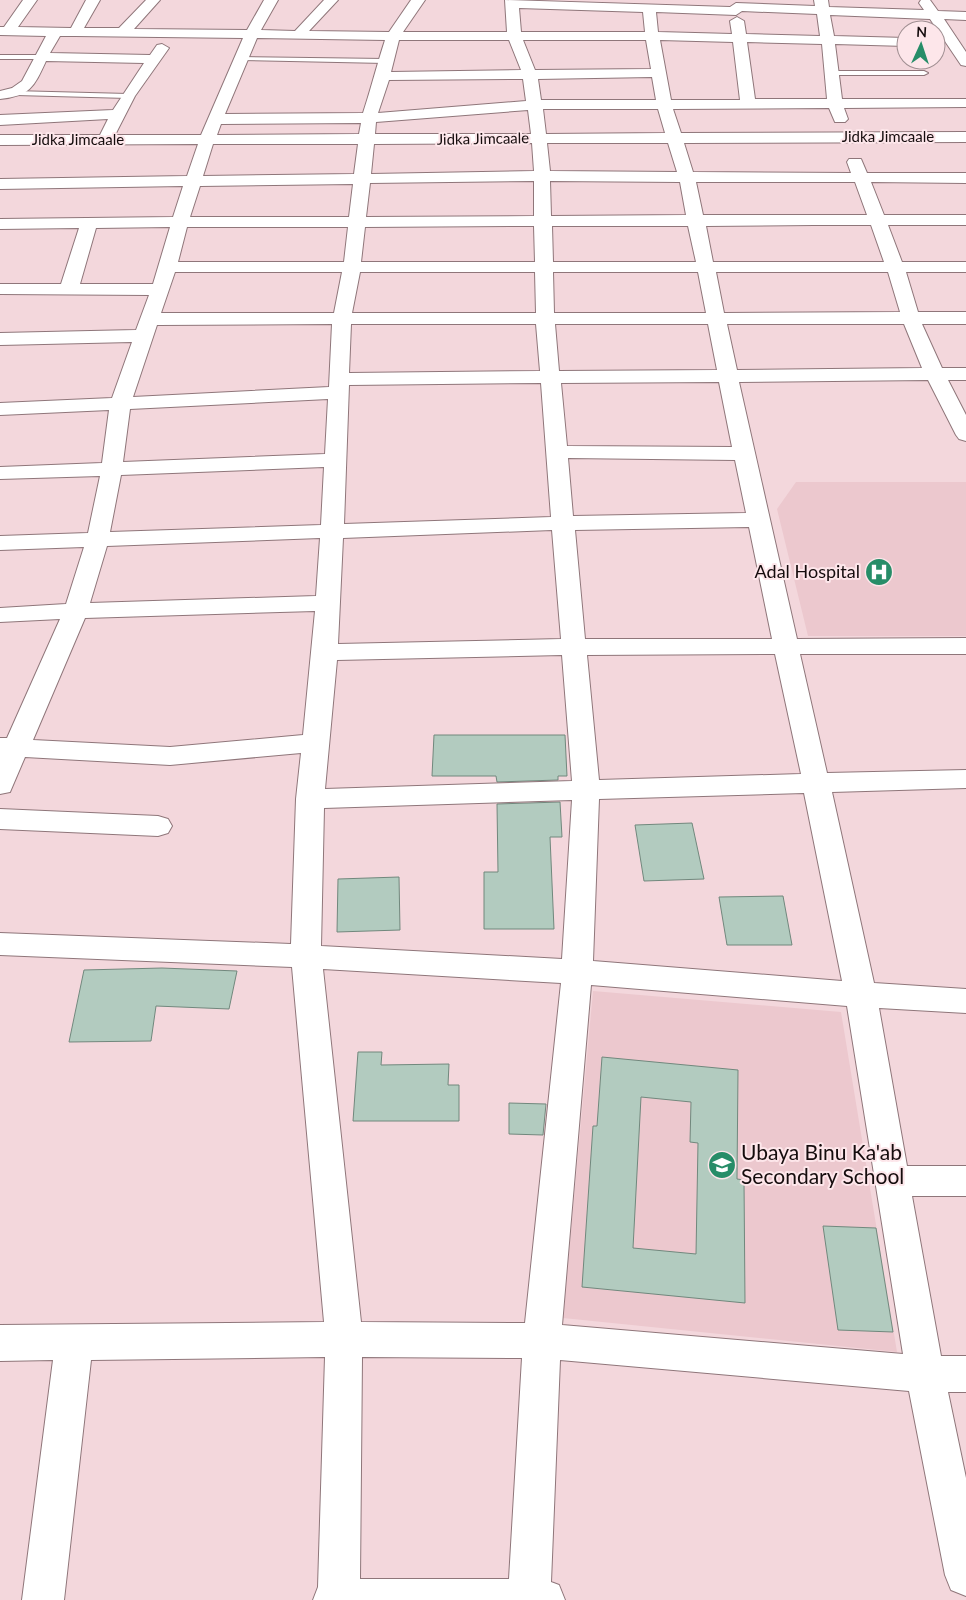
<svg xmlns="http://www.w3.org/2000/svg" width="966" height="1600" font-family="Lato,sans-serif">
<style>
.built{fill:#ecc8ce}
.building{fill:#b2cbbf;stroke:#71887d;fill-rule:evenodd}
.lines{fill:none;stroke-linecap:round;stroke-linejoin:round}
.lane-casing{stroke:#8f767a;stroke-width:2}
.street-casing{stroke:#8f767a;stroke-width:2}
.lane{fill:#fff;fill-rule:evenodd}
.street{fill:#fff;fill-rule:evenodd}
.labels{text-anchor:middle;stroke-width:4;stroke-linejoin:round;paint-order:stroke}
.far-street-label{font-size:15px;fill:#150c0d;stroke:#fde6ea}
.poi-label{font-size:18px;fill:#150c0d;stroke:#fde6ea;text-anchor:end}
.near-poi-label{font-size:21px;fill:#150c0d;stroke:#fde6ea;text-anchor:start}
</style>
<rect width="100%" height="100%" fill="#f3d7dc"/>
<path class="built" d="M796 482H966V636H808L777 509Z
M593 991 841 1012 897 1352 563 1318Z"/>
<path class="building" d="M434 735H565L567 776H558V780L497 782 496 776H432Z
M560 802 562 837H550L554 929H484V872H498L497 804Z
M692 823 704 879 644 881 635 825Z
M399 877 400 930 337 932 338 879Z
M783 896 792 945H727L719 897Z
M162 968 237 971 229 1009 156 1006 151 1041 69 1042 84 970Z
M358 1052H382L381 1065 449 1064 448 1085H459V1121H353Z
M602 1057 738 1070 737 1179 744 1180 745 1303 582 1287 593 1126H597ZM641 1097 691 1102 690 1142 698 1143 696 1254 633 1248Z
M509 1103 546 1104 543 1135 509 1134Z
M823 1226 876 1228 893 1332 838 1330Z"/>
<g class="lines">
<g class="lane-casing">
<path id="lane" d="M0 55H41L45 57 41 59H0Z
M241 57 385 59 389 61 385 63 239 60V58Z
M829 71H924L928 73 924 75H832L828 73Z
M13 91 128 94 132 96 128 98 16 95 12 93Z"/>
</g>
<g class="street-casing">
<path id="street" d="M23 0H37L18 27 71 28 86 0H100L84 28H119L146 0H160L134 29 247 30 264 0H278L261 30 295 31 324 0H338L309 31 389 32 411 0H425L403 32H507L505 0 730 7 736 3 815 6 814 0H828L829 7 924 10 919 3 921 0H930L938 11 966 12V20L944 19 966 52V66L961 65 930 19 830 15 834 36 906 38V46L835 44 842 99H966V107L844 108 848 119 845 122H835L829 108 673 109 681 133 966 132V142L684 143 693 172 851 173 847 162 849 159H861L867 173H966V183L871 182 884 215H966V225H888L902 262H966V272H906L918 312H966V324H922L942 368H966V380H948L966 415V441L959 439 956 435 928 380 739 382 797 639 966 638V654H800L827 773 966 770V788L832 792 874 983 966 989V1013L879 1008 907 1166H966V1196H912L941 1356H966V1392H948L966 1478V1596L951 1590 945 1575 909 1391 560 1360 551 1582 559 1585 565 1600H313L318 1587 325 1357 91 1360 64 1600H22L53 1360 0 1361V1325L324 1322 292 967 0 955V933L291 944 296 799 301 753 170 765 25 757 10 792 0 794V738H7L60 619 0 622V608L66 604 84 547 0 550V536L88 533 100 476 0 479V467L102 463 109 410 0 415V403L112 398 132 342 0 345V333L136 330 149 295 0 294V284H61L79 228 0 229V219L173 217 183 186 0 189V179L187 176 198 144 0 145V135H100L108 119 0 125V115L113 110 144 63 46 61C34 87 30 96 0 99V91L12 88 22 81 46 36 0 35V27H4ZM519 8 643 12 645 32H521ZM742 11 817 14 820 36 746 34 744 21 737 17 730 21 732 34 658 32 656 12 736 15ZM60 36H75L243 38 201 135H115L135 96 169 48 162 44 157 45 150 55 50 53ZM257 38 385 40C377 64 371 89 363 113L225 114ZM399 40H509L521 70 391 72ZM523 40H646L651 69 535 70ZM660 40 733 42 740 100H671ZM747 42 822 44 827 99H755ZM652 77 656 100H541L538 79ZM523 79 526 101 378 113 389 80ZM543 109H658L665 133 546 134ZM528 110 531 134H375L376 122ZM361 123 359 134 217 135 221 124ZM532 143 534 171 371 174 374 144ZM547 143H668L677 172 550 171ZM213 144H358L354 174 203 176ZM534 181V216L366 217 370 183ZM550 181 680 182 686 215 551 216ZM696 182H855L867 215H703ZM353 184 349 217H190L200 186ZM814 225H871L884 262H713L706 226ZM511 226H534L535 262H361L365 227ZM552 226H688L696 262H553ZM170 227 153 284H80L96 228ZM187 227H348L344 262H178ZM175 272H342L334 313H161ZM360 272H535L536 313H352ZM553 272H698L706 313H554ZM716 272H888L900 312 724 313ZM332 324 329 387 133 397 157 325ZM351 324H536L540 371 349 373ZM555 324H708L717 370 559 371ZM727 324H904L922 368 737 370ZM719 382 732 447 567 446 561 383ZM541 383 551 517 344 524 349 385ZM328 399 325 454 123 462 130 409ZM568 458 735 460 746 513 573 516ZM324 467 321 525 110 532 121 475ZM749 527 772 639H585L575 530ZM552 530 561 639 338 644 343 538ZM320 538 316 596 90 603 107 546ZM315 611 303 735 170 747 33 740 85 618ZM775 654 801 774 599 780 587 655ZM562 655 572 781 325 789 337 660ZM804 793 842 981 593 961 599 799ZM572 800 562 959 321 946 324 808ZM323 969 561 983 525 1323 361 1322ZM591 985 847 1006 903 1354 562 1325ZM362 1357 522 1358 509 1579H360Z
M0 809 158 816 168 819 172 826 168 833 158 836 0 829Z"/>
</g>
<use href="#lane" class="lane"/>
<use href="#street" class="street"/>
</g>
<defs>
<g id="hospital-disc" transform="scale(1.4375)"><circle r="9.5" fill="#278d68" stroke="#fde6ea"/><path d="M-5-5h3v3.5h4V-5h3V5h-3V1.5h-4V5h-3Z" fill="#fff"/></g>
<g id="school-disc" transform="scale(1.4375)"><circle r="9.5" fill="#278d68" stroke="#fde6ea"/><path d="M0-5L7-2L0 1L-7-2ZM-4 1L0 2.5L4 1V4Q0 6-4 4Z" fill="#fff"/></g>
</defs>
<g fill-rule="evenodd">
<use href="#hospital-disc" x="879" y="572"/>
<use href="#school-disc" x="722" y="1165"/>
</g>
<g class="labels">
<g class="far-street-label">
<text x="888" y="142">Jidka Jimcaale</text>
<text transform="translate(483 139) rotate(-1)" y="5">Jidka Jimcaale</text>
<text x="78" y="145">Jidka Jimcaale</text>
</g>
<g class="poi-label">
<text x="860" y="578">Adal Hospital</text>
</g>
<g class="near-poi-label">
<text x="741" y="1160">Ubaya Binu Ka'ab<tspan x="741" dy="24">Secondary School</tspan></text>
</g>
</g>
<g transform="translate(921 45) rotate(3)"><circle r="24" fill="#fde6ea" stroke="#a08f92"/>
<path d="M0-4L9 19L0 12L-9 19Z" fill="#278d68"/>
<text y="-8" font-size="14" font-weight="bold" text-anchor="middle" fill="#150c0d">N</text>
</g>
</svg>
